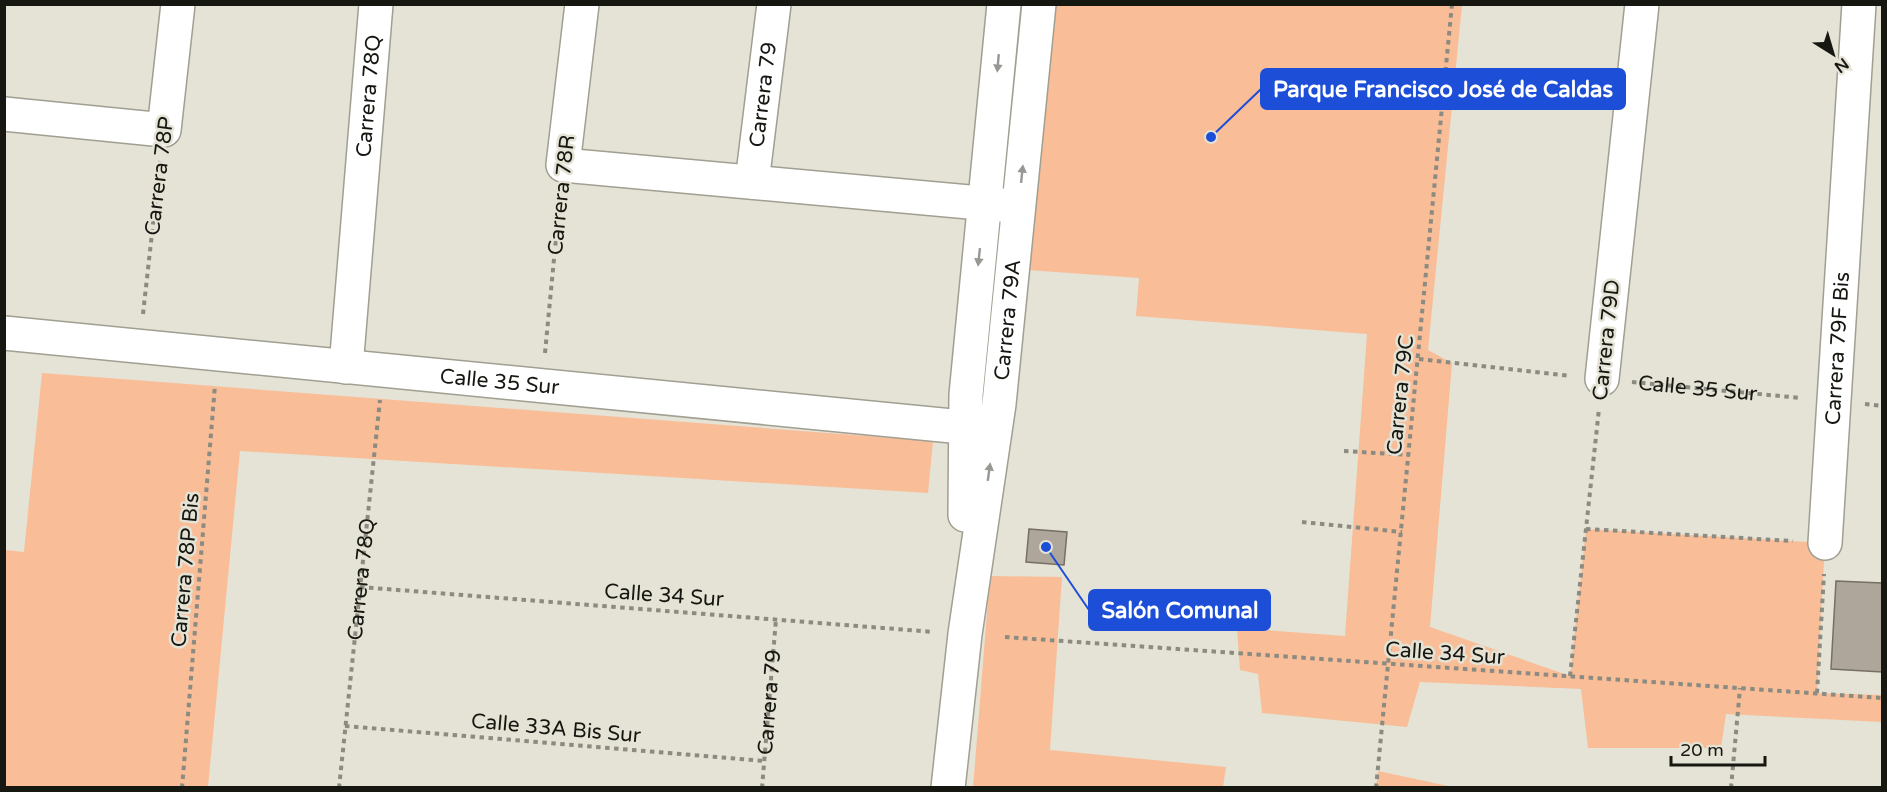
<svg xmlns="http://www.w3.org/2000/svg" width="1887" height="792" font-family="'Varela Round',sans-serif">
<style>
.green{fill:#f9bd98}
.building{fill:#aea69a;stroke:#766f63;stroke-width:1.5}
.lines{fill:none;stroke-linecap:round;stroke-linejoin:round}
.minor-casing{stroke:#a09f91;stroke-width:36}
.tertiary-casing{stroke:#a09f91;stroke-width:36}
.path{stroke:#8b8b81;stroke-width:4;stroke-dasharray:4.5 4.5;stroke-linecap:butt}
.minor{stroke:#fff;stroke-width:33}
.tertiary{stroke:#fff;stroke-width:33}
.oneway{fill:#979794}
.labels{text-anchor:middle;stroke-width:5;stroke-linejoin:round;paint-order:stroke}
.street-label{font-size:21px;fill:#171712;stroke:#e4e3d5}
.leader{fill:none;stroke:#1d4ed8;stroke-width:2}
.callout-dot{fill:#1d4ed8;stroke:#e4e3d5;stroke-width:2}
.callout{fill:#1d4ed8;stroke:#1d4ed8;stroke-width:2}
.callout-label{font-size:22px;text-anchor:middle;font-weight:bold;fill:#fff}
</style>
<rect width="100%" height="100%" fill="#e4e3d5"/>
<path class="green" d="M1051 5H1462L1428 350 1452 363 1430 627 1570 676 1586 529 1825 543 1817 693 1882 695V722L1726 714 1721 748H1588L1581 689 1420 682 1407 727 1262 713 1258 674 1240 670 1237 628 1345 636 1367 334 1136 316 1139 278 1028 270Z
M42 373 933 441 928 493 240 451 208 787 5 788V550L24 552Z
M990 576 1062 577 1050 750 1226 767 1223 787 973 788Z
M1378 771 1453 787H1376Z"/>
<path class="building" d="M1029 529 1067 532 1064 565 1026 562Z
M1836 581 1882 583V672L1831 669Z"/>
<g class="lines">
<g class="minor-casing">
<g id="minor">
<path d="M582 4 563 165 1013 206"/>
<path d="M4 114 164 130 178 4"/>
<path id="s4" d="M752 182 774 4"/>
<path id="s5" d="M4 333 993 430"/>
<path id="s6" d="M346 367 376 4"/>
<path d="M1602 379 1642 4"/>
<path id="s7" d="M1825 543 1859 4"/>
</g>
</g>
<g class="tertiary-casing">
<g id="tertiary">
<path d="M965 515 966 395 1004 4"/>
<path id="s8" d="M948 788 965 634 999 404 1039 4"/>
</g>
</g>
<g class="path">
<path d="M143 314 160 161"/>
<path d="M545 353 560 196"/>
<path d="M1419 359 1571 376"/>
<path id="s1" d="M1632 382 1801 398"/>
<path d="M1865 404 1882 406"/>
<path d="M1344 451 1409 455"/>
<path d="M1302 522 1402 532"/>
<path d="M1586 529 1793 541"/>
<path d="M360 587 934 632"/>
<path d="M1005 637 1882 698"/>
<path d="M1570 676 1599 409"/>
<path d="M1817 693 1824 574"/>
<path d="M345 726 764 761"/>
<path d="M182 788 215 385"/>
<path id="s2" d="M339 788 380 400"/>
<path id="s3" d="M762 788 776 619"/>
<path d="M1376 788 1452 4"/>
<path d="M1731 788 1740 688"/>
</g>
<use href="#minor" class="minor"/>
<use href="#tertiary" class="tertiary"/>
</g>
<defs><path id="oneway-solid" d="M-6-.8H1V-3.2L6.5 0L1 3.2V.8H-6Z" transform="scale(1.5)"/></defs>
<g class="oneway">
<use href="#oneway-solid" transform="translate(998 63) rotate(95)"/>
<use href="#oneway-solid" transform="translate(1022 174) rotate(-84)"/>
<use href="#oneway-solid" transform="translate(979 257) rotate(96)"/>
<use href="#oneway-solid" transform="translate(989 472) rotate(-82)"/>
</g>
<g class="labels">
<g class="street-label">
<text dy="7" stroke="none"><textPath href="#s4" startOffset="88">Carrera 79</textPath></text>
<text dy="7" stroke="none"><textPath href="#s6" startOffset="272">Carrera 78Q</textPath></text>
<text transform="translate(159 176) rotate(-83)" y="7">Carrera 78P</text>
<text transform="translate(561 195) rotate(-84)" y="7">Carrera 78R</text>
<text dy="7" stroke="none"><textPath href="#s8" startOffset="472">Carrera 79A</textPath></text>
<text transform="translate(1606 340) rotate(-84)" y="7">Carrera 79D</text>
<text dy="7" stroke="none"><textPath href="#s7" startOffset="195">Carrera 79F Bis</textPath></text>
<text dy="7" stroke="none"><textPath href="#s5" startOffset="498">Calle 35 Sur</textPath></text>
<text dy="7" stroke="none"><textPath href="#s1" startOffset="66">Calle 35 Sur</textPath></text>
<text transform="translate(1400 395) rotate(-84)" y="7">Carrera 79C</text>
<text transform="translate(185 570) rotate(-85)" y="7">Carrera 78P Bis</text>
<text dy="7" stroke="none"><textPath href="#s2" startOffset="210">Carrera 78Q</textPath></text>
<text transform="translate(664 595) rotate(4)" y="7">Calle 34 Sur</text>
<text transform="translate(1445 653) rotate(4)" y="7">Calle 34 Sur</text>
<text dy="7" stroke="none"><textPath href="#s3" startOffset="86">Carrera 79</textPath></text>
<text transform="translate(556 728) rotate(5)" y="7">Calle 33A Bis Sur</text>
</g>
</g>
<path class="leader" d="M1211 137L1261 89M1046 547L1089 610"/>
<g class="callout-dot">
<circle cx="1211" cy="137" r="6"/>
<circle cx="1046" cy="547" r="6"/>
</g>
<g class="callout">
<rect x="1261" y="69" width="364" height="40" rx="6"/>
<rect x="1089" y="590" width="181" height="40" rx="6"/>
</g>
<g class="callout-label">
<text x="1443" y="97">Parque Francisco José de Caldas</text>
<text x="1180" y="618">Salón Comunal</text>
</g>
<rect width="1887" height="792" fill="none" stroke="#171712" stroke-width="12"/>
<g transform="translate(1833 54) rotate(143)" stroke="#e4e3d5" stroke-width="4.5" paint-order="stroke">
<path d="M0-4.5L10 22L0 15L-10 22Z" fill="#171712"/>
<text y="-9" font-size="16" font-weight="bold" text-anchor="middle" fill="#171712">N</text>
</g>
<path d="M1671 756v9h94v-9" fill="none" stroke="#171712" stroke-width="3"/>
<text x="1680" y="756" font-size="18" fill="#171712" stroke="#e4e3d5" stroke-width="4.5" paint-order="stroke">20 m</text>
</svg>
